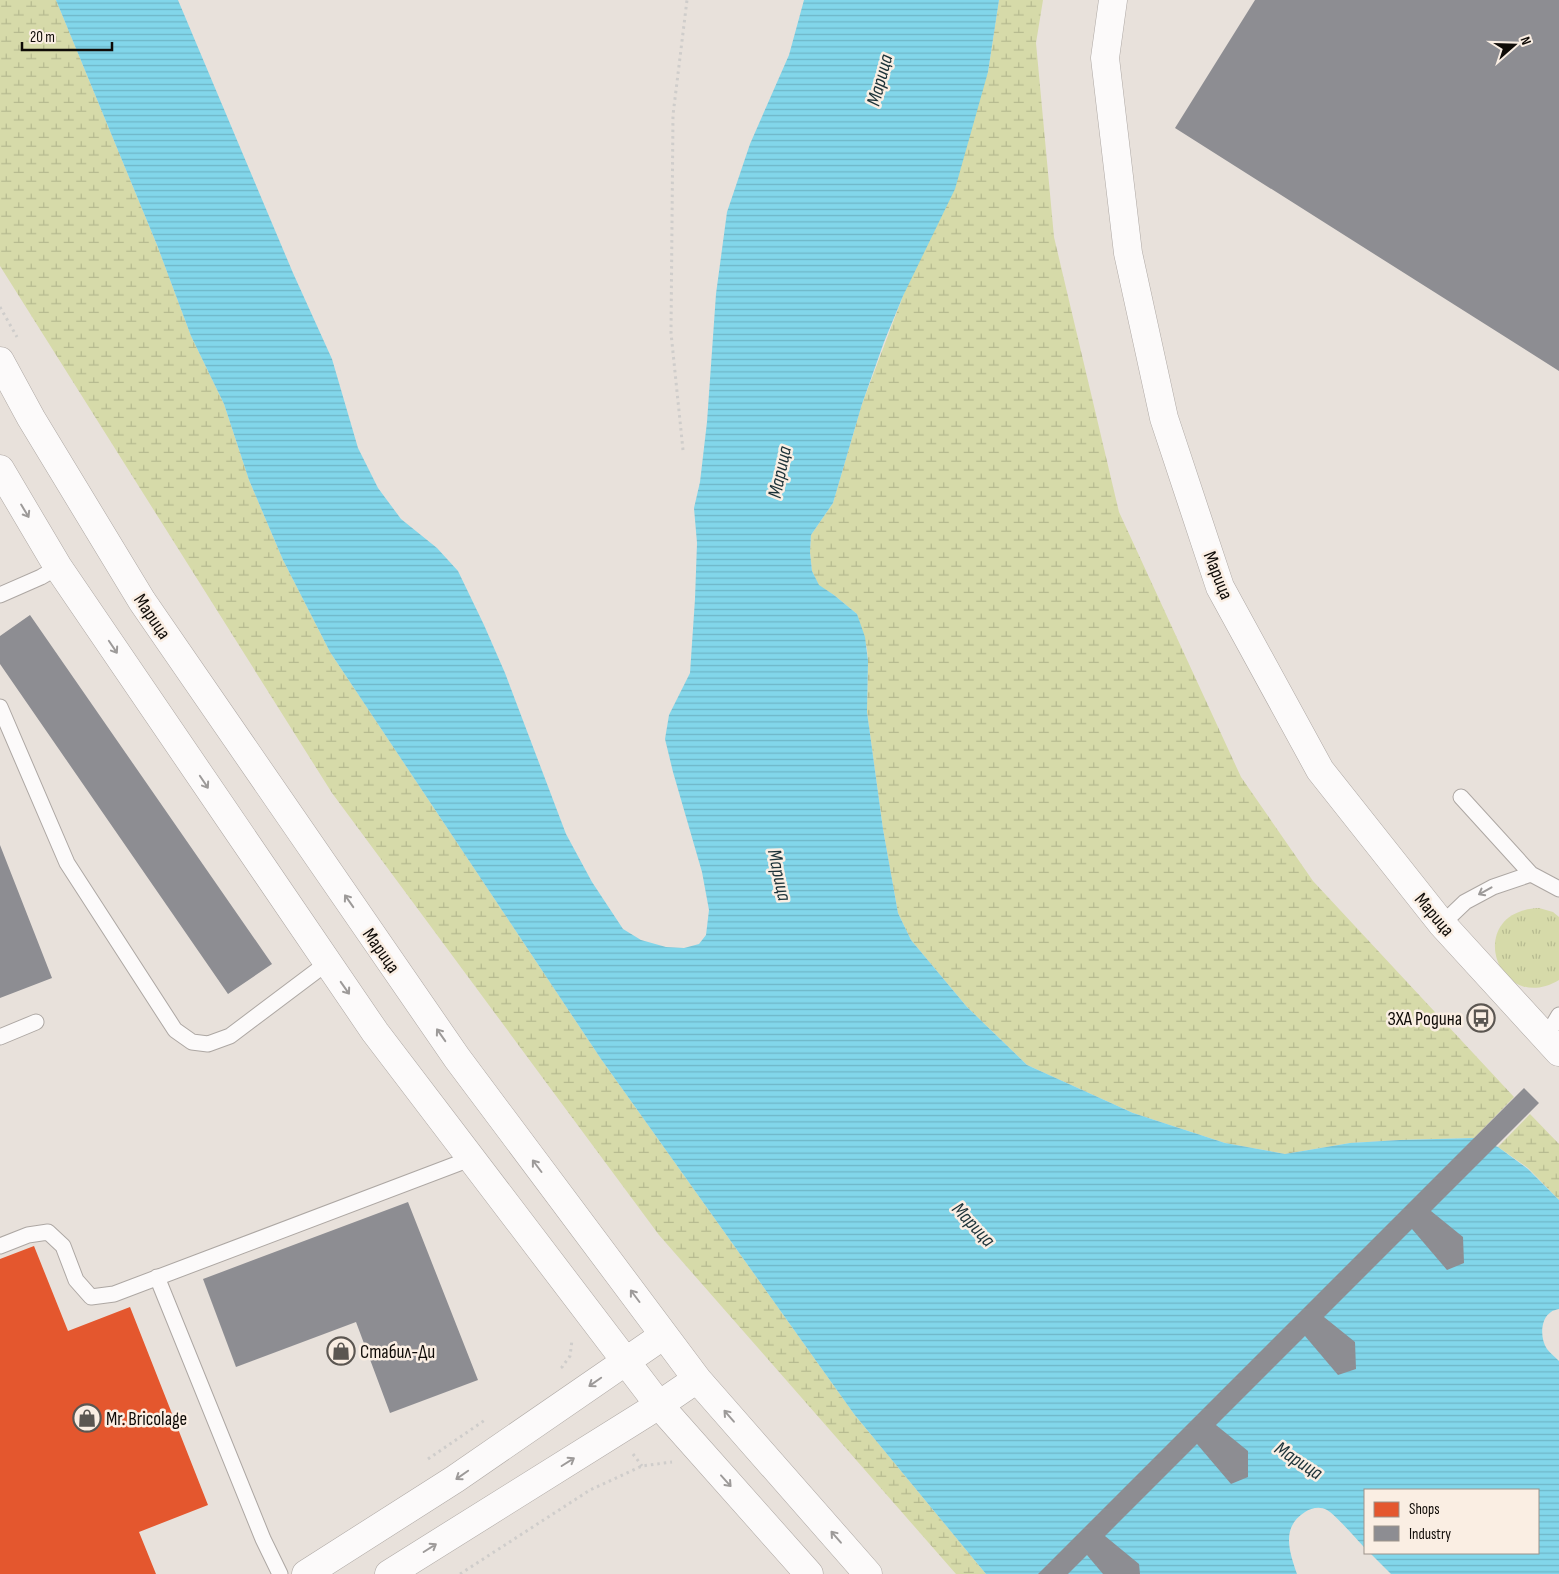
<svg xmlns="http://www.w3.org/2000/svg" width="1559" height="1574" font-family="'Sofia Sans Condensed',sans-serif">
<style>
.grass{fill:url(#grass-tufts)}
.wetland{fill:url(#wetland-marsh)}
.water{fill:url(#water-rules)}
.shops{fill:#e4572e}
.industry{fill:#8d8d92}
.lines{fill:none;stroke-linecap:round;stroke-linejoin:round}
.service-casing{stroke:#ada7a3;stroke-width:17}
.minor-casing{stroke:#ada7a3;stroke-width:29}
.tertiary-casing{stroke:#ada7a3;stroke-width:29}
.path{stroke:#cfcdcb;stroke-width:3;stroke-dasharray:2.5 4;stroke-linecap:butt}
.service{stroke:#fcfafa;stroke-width:15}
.minor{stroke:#fcfafa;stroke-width:28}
.tertiary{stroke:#fcfafa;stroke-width:28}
.oneway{stroke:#9d9a99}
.labels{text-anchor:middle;stroke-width:5;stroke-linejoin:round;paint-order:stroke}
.street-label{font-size:19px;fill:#0f0b07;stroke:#faeee3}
.poi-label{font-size:19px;fill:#0f0b07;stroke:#faeee3;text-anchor:start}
.water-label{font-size:20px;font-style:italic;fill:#1c3238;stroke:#faeee3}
</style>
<defs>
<pattern id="grass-tufts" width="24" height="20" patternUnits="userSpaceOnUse" patternTransform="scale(1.25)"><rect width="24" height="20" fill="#d6daa9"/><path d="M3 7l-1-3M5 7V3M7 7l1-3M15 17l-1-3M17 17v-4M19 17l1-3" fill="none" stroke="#b6ba90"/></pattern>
<pattern id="wetland-marsh" width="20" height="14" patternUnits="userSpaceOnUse" patternTransform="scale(1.25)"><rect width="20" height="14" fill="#d6daa9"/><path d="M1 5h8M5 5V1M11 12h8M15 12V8" fill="none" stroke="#b6ba90"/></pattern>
<pattern id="water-rules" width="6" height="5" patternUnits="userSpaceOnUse" patternTransform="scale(1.25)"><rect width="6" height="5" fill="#82d6ea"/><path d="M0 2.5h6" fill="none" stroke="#6fb6c7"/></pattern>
</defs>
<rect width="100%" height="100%" fill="#e8e1db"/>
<path class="grass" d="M1539 908 1553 912 1559 917V980C1497 1017 1462 911 1539 908Z"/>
<path class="wetland" d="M0 0H56L157 245 191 336 224 404 249 480 283 560 330 652 601 1059 854 1414 986 1574H956L659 1235 332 793 0 266Z
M999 0H1043L1036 43 1054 237 1119 512 1241 777 1313 881 1514 1097 1474 1138 1400 1140 1350 1143 1285 1154 1225 1143 1133 1113 1027 1065 967 1007 911 940 898 913 883 829 867 712 868 661 867 648 857 614 834 595 819 586 812 571 810 552 811 535 833 503 862 404 988 72Z
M1530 1114 1559 1144V1200L1528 1168 1498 1147Z"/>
<path class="water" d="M56 0H178L293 273 332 359 358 448 378 488 401 519 437 548 458 571 484 625 505 673 566 834 592 882 623 929 641 940 666 947 684 948 699 944 706 935 709 910 702 872 673 772 665 739 669 715 690 673 695 599 697 543 694 508 700 482 707 422 716 294 727 212 750 144 789 55 804 0H999L988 72 955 189 903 296 884 342 862 404 833 503 811 535 810 552 812 571 819 585 834 595 857 614 865 637 868 661 867 712 883 829 898 913 911 940 967 1007 1027 1065 1133 1113 1225 1143 1285 1154 1350 1143 1400 1140 1474 1138 1498 1147 1528 1169 1559 1200V1309C1556 1310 1553 1310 1551 1312 1540 1319 1540 1339 1547 1349 1550 1353 1555 1357 1559 1361V1574H1391L1370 1553H1538V1490H1365V1548C1357 1540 1335 1514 1327 1510 1320 1506 1311 1508 1305 1512 1281 1527 1289 1551 1297 1574H986L854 1414 601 1059 330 652 283 560 249 480 224 404 191 336 157 245Z"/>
<path class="shops" d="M34 1246 68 1331 130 1307 208 1505 139 1532 156 1574H0V1259Z"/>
<path class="industry" d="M1255 0H1559V371L1175 128Z
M30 615 272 964 228 994 0 664V636Z
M0 845 52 978 0 998Z
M1524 1088 1539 1103 1431 1211 1463 1237 1464 1263 1447 1270 1412 1229 1324 1317 1355 1342 1356 1369 1338 1375 1305 1336 1216 1425 1248 1451V1477L1231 1484 1197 1444 1105 1536 1139 1564 1140 1574H1103L1087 1555 1068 1574H1038Z
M408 1202 478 1380 390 1413 356 1322 236 1367 203 1279Z"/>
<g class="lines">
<g class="service-casing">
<path id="service" d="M0 595 41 577 58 567
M0 707 67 863 175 1030 192 1042 208 1044 230 1036 327 963
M1461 797 1531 874 1559 889
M1442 924 1465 902 1493 887 1531 874
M0 1037 36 1022
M1546 1037 1559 1015
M0 1246 28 1235 48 1232 63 1246 76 1280 91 1297 114 1294 470 1159
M157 1277 263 1539 280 1574"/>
</g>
<g class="minor-casing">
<path id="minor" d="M1113 0 1105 58 1128 253 1164 418 1220 587 1320 770 1442 924 1559 1052"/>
</g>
<g class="tertiary-casing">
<path id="tertiary" d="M0 361 31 418 142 601 457 1058 697 1379 868 1574
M0 469 58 567 375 1032 659 1405 809 1574
M306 1574 455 1479 664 1335
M389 1574 659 1405 697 1379"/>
</g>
<path class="path" d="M0 307 17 337
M683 450 671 333 673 115 687 0
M563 1368 562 1367 570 1356 572 1340
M633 1454 642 1466
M428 1459 485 1420
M460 1574 590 1490 642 1466 672 1462"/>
<use href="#service" class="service"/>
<use href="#minor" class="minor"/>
<use href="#tertiary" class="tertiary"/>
</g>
<defs><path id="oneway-shaft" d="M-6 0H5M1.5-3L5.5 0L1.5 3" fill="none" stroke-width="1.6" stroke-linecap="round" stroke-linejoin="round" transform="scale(1.25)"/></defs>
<g class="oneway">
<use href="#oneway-shaft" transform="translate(25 511) rotate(59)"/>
<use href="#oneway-shaft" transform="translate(113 647) rotate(56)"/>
<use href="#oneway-shaft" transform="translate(204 782) rotate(56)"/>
<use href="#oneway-shaft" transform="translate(1485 891) rotate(151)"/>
<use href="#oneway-shaft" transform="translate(349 901) rotate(-125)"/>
<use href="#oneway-shaft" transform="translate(345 988) rotate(55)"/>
<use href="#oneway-shaft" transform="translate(441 1035) rotate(-125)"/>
<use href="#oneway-shaft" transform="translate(537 1166) rotate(-127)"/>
<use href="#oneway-shaft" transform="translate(635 1296) rotate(-127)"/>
<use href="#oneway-shaft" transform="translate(595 1382) rotate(145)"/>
<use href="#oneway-shaft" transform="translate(729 1416) rotate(-131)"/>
<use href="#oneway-shaft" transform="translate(568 1462) rotate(-32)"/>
<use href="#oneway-shaft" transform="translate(462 1475) rotate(145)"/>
<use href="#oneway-shaft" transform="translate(726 1481) rotate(48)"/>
<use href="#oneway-shaft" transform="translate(836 1537) rotate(-131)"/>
<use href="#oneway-shaft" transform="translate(430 1548) rotate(-32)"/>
</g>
<defs>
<g id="bus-ring" transform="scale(1.4375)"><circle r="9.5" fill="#faeee3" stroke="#5b5651" stroke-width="1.5"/><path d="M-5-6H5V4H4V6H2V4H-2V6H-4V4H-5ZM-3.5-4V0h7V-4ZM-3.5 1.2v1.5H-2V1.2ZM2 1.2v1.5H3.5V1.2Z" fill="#5b5651"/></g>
<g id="shop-ring" transform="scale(1.4375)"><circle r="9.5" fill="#faeee3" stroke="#5b5651" stroke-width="1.5"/><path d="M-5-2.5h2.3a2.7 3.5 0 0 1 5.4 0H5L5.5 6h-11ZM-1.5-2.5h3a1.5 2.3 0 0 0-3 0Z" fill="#5b5651"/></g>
</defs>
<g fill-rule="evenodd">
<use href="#bus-ring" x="1481" y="1018"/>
<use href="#shop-ring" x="341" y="1351"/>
<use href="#shop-ring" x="87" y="1418"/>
</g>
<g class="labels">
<g class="street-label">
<text transform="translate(1219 575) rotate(68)" y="7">Марица</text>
<text transform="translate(153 616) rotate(56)" y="7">Марица</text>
<text transform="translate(1435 914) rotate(50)" y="7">Марица</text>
<text transform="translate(382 950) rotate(55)" y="7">Марица</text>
</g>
<g class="poi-label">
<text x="1462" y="1025" text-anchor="end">ЗХА Родина</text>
<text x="360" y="1358">Стабил-Ди</text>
<text x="106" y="1425">Mr. Bricolage</text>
</g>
<g class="water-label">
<text transform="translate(879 80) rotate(-75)" y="7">Марица</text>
<text transform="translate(779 472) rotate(-78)" y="7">Марица</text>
<text transform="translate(780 875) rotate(78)" y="7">Марица</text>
<text transform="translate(974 1224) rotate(47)" y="7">Марица</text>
<text transform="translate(1299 1460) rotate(33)" y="7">Марица</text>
</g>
</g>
<rect x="1364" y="1489" width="175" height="65" fill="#faeee3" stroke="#9c938b"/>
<rect x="1374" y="1502" width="25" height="15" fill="#e4572e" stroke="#9c938b"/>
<text x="1409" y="1514" font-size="15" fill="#0f0b07">Shops</text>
<rect x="1374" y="1526" width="25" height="15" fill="#8d8d92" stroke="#9c938b"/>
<text x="1409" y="1539" font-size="15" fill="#0f0b07">Industry</text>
<g transform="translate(1514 45) rotate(70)" stroke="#faeee3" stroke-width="4" paint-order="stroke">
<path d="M0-4L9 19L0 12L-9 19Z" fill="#0f0b07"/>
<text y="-8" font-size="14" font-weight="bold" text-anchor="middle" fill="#0f0b07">N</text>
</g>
<path d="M22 42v8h90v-8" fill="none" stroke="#0f0b07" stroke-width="2.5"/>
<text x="30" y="42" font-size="15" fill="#0f0b07" stroke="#faeee3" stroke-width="4" paint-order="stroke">20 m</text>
</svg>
